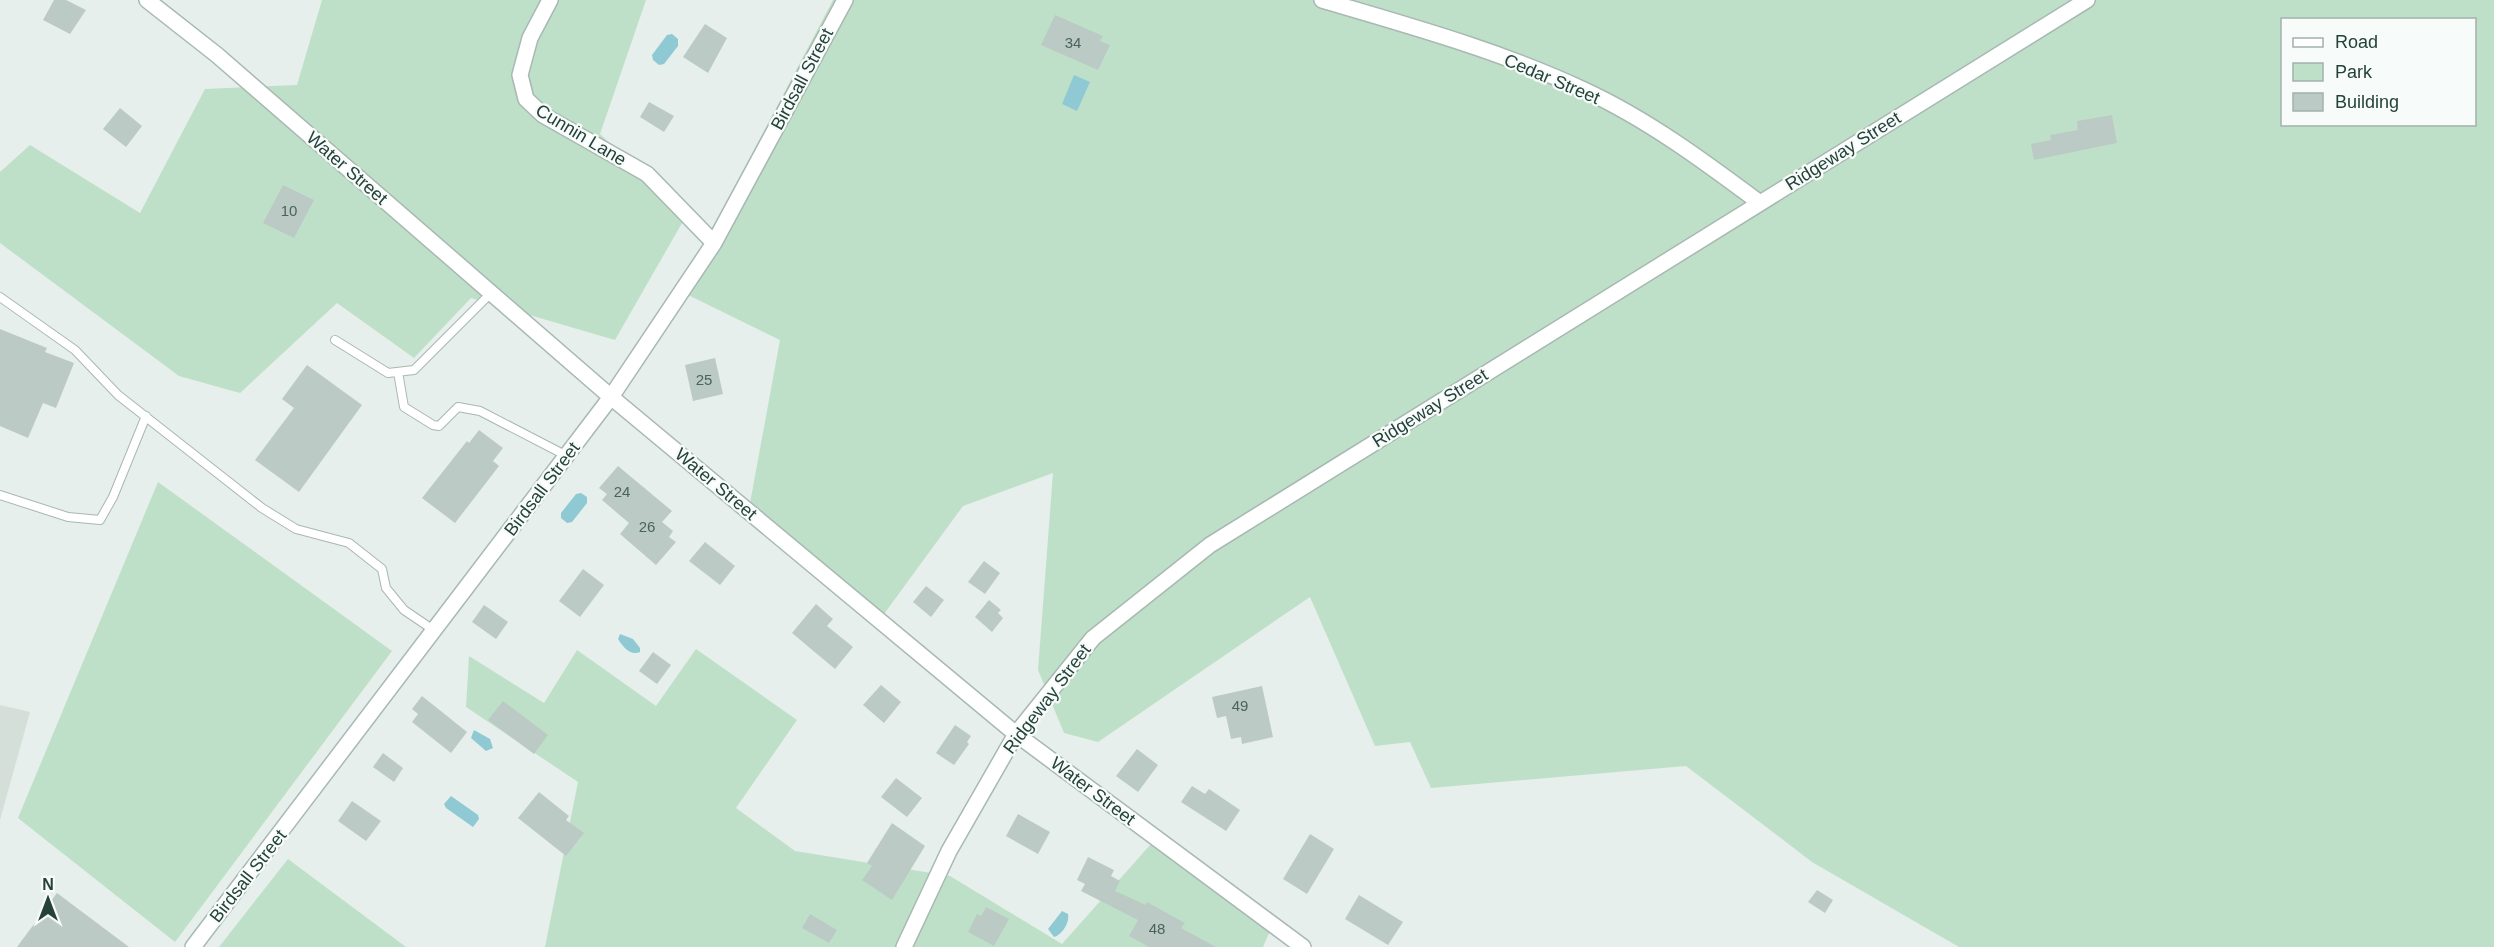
<svg xmlns="http://www.w3.org/2000/svg" width="2494" height="947" font-family="Helvetica,sans-serif">
<style>
.built{fill:#d4dfda}
.green{fill:#bfe0c8;fill-rule:evenodd}
.water{fill:#8ec9d4}
.building{fill:#bbcac4}
.lines{fill:none;stroke-linecap:round;stroke-linejoin:round}
.service-casing{stroke:#a8b8b2;stroke-width:10}
.minor-casing{stroke:#a8b8b2;stroke-width:18}
.service{stroke:#fff;stroke-width:8}
.minor{stroke:#fff;stroke-width:15}
.labels{text-anchor:middle;stroke-width:4.5;stroke-linejoin:round;paint-order:stroke}
.number-label{font-size:15px;fill:#4a645c}
.street-label{font-size:18px;fill:#24423a;stroke:#f7fbf9}
</style>
<rect width="100%" height="100%" fill="#e6efeb"/>
<path class="built" d="M0 705 30 712 0 820Z"/>
<path class="green" d="M322 0H646L600 134 686 216 615 340 471 298 414 358 337 303 240 393 179 376 0 243V172L30 145 140 213 205 89 297 85Z
M833 0H2494V947H1959L1812 862 1686 766 1431 788 1410 742 1375 746 1310 597 1098 742 1064 733 1038 670 1053 473 963 506 884 614 748 514 780 340 680 291ZM2282 20H2474V124H2282Z
M158 482 392 651 175 942 18 818Z
M696 649 797 720 736 808 795 851 950 876 1062 944 1151 844 1273 924 1263 947H545L578 782 466 707 469 656 544 703 577 650 656 706Z
M288 859 406 947H219Z"/>
<path class="water" d="M672 34 678 39V46L664 64 659 65 653 60 652 55 667 35Z
M1074 75 1090 82 1077 111 1062 104Z
M581 493 587 497V503L572 522 567 523 561 518V513L576 494Z
M620 634 633 639 640 648V652C630 656 623 647 618 639Z
M474 730 490 739 493 748 486 751 471 738Z
M451 796 478 815 479 819 473 827 446 808 444 804Z
M1062 911 1068 914C1070 922 1062 935 1054 937L1048 929Z"/>
<path class="building" d="M54 0H66L86 10 70 34 43 20Z
M1055 15 1103 36 1100 41 1110 45 1098 70 1041 45Z
M705 24 727 38 708 73 683 57Z
M649 102 674 116 664 132 640 117Z
M120 108 142 126 126 147 103 129Z
M2112 115 2117 143 2034 160 2031 144 2051 140 2050 135 2078 130 2077 121Z
M283 185 314 200 294 238 263 223Z
M0 329 47 348 45 352 74 363 56 408 43 403 28 438 0 426Z
M715 358 723 394 693 401 685 365Z
M307 365 362 405 299 492 255 460 294 408 282 399Z
M479 430 503 448 493 461 499 466 455 523 422 498 467 441 469 443Z
M618 466 672 511 662 522 673 531 669 537 676 542 656 565 620 534 629 523 602 500 607 494 599 488Z
M705 542 735 566 720 585 689 561Z
M984 561 1000 573 985 594 968 582Z
M583 569 604 585 580 617 559 601Z
M926 586 944 600 931 617 913 602Z
M989 600 1001 610 998 613 1003 618 992 632 975 617Z
M816 604 833 619 827 626 853 647 835 669 792 633Z
M484 605 508 622 496 639 472 622Z
M653 652 671 665 657 684 639 671Z
M881 685 901 702 884 723 863 705Z
M1262 686 1273 737 1242 744 1241 737 1231 739 1226 716 1217 718 1212 697Z
M422 696 467 732 451 753 412 722 418 714 412 709Z
M503 701 548 735 534 754 488 720Z
M955 725 971 736 967 742 969 744 954 765 936 753Z
M1137 749 1158 765 1138 792 1116 776Z
M383 753 403 768 394 782 373 767Z
M896 778 922 798 907 817 881 797Z
M1192 786 1205 794 1209 789 1240 810 1226 831 1181 802Z
M539 792 569 816 566 820 584 833 566 856 518 818Z
M352 801 381 821 366 841 338 821Z
M1018 814 1050 832 1038 854 1006 836Z
M892 823 925 846 892 900 862 880 872 866 867 863Z
M1310 834 1334 849 1307 894 1283 879Z
M1088 857 1114 870 1111 876 1120 881 1115 891 1146 905 1147 902 1185 923 1181 928 1216 947H1149L1129 936 1138 920 1081 891 1085 884 1077 880Z
M1817 890 1833 900 1825 913 1808 902Z
M57 893 129 947H17Z
M1359 895 1403 922 1388 945 1345 919Z
M986 907 1009 919 994 946 968 932 977 914 981 916Z
M810 914 837 930 829 943 802 928Z"/>
<g class="lines">
<g class="service-casing">
<path id="service" d="M0 297 75 350 118 395 262 508 296 529 349 543 382 569 386 588 404 610 435 631
M335 340 388 373 414 370 491 293
M398 372 404 407 433 425 439 426 458 407 480 411 567 456
M0 495 68 517 100 520 113 497 146 416"/>
</g>
<g class="minor-casing">
<path id="minor" d="M147 0 217 55 611 397 1016 734 1303 947
M550 0 530 38 520 75 526 99 543 115 647 174 714 243
M1322 0C1410 26 1501 51 1584 90 1647 119 1705 162 1760 203
M193 947 611 397 714 243 845 0
M904 947 949 851 1016 734 1093 638 1210 545 2087 0"/>
</g>
<use href="#service" class="service"/>
<use href="#minor" class="minor"/>
</g>
<g class="labels">
<g class="number-label">
<text x="1073" y="48">34</text>
<text x="289" y="216">10</text>
<text x="704" y="385">25</text>
<text x="622" y="497">24</text>
<text x="647" y="532">26</text>
<text x="1240" y="711">49</text>
<text x="1157" y="934">48</text>
</g>
<g class="street-label">
<text transform="translate(802 79) rotate(-62)" y="6">Birdsall Street</text>
<text transform="translate(1552 79) rotate(23)" y="6">Cedar Street</text>
<text transform="translate(581 135) rotate(31)" y="6">Cunnin Lane</text>
<text transform="translate(1843 151) rotate(-32)" y="6">Ridgeway Street</text>
<text transform="translate(347 168) rotate(41)" y="6">Water Street</text>
<text transform="translate(1430 408) rotate(-32)" y="6">Ridgeway Street</text>
<text transform="translate(716 484) rotate(40)" y="6">Water Street</text>
<text transform="translate(542 489) rotate(-53)" y="6">Birdsall Street</text>
<text transform="translate(1047 699) rotate(-53)" y="6">Ridgeway Street</text>
<text transform="translate(1093 791) rotate(37)" y="6">Water Street</text>
<text transform="translate(248 876) rotate(-52)" y="6">Birdsall Street</text>
</g>
</g>
<rect x="2281" y="18" width="195" height="108" fill="#f7fbf9" stroke="#a3b1ad" stroke-width="1.5"/>
<rect x="2293" y="38" width="30" height="9" fill="#ffffff" stroke="#a3b1ad" stroke-width="1.5"/>
<text x="2335" y="48" font-size="18" fill="#24423a">Road</text>
<rect x="2293" y="63" width="30" height="18" fill="#bfe0c8" stroke="#a3b1ad" stroke-width="1.5"/>
<text x="2335" y="78" font-size="18" fill="#24423a">Park</text>
<rect x="2293" y="93" width="30" height="18" fill="#bbcac4" stroke="#a3b1ad" stroke-width="1.5"/>
<text x="2335" y="108" font-size="18" fill="#24423a">Building</text>
<g transform="translate(48 899)" stroke="#f7fbf9" stroke-width="4.5" paint-order="stroke">
<path d="M0-4.5L10 22L0 15L-10 22Z" fill="#24423a"/>
<text y="-9" font-size="16" font-weight="bold" text-anchor="middle" fill="#24423a">N</text>
</g>
</svg>
